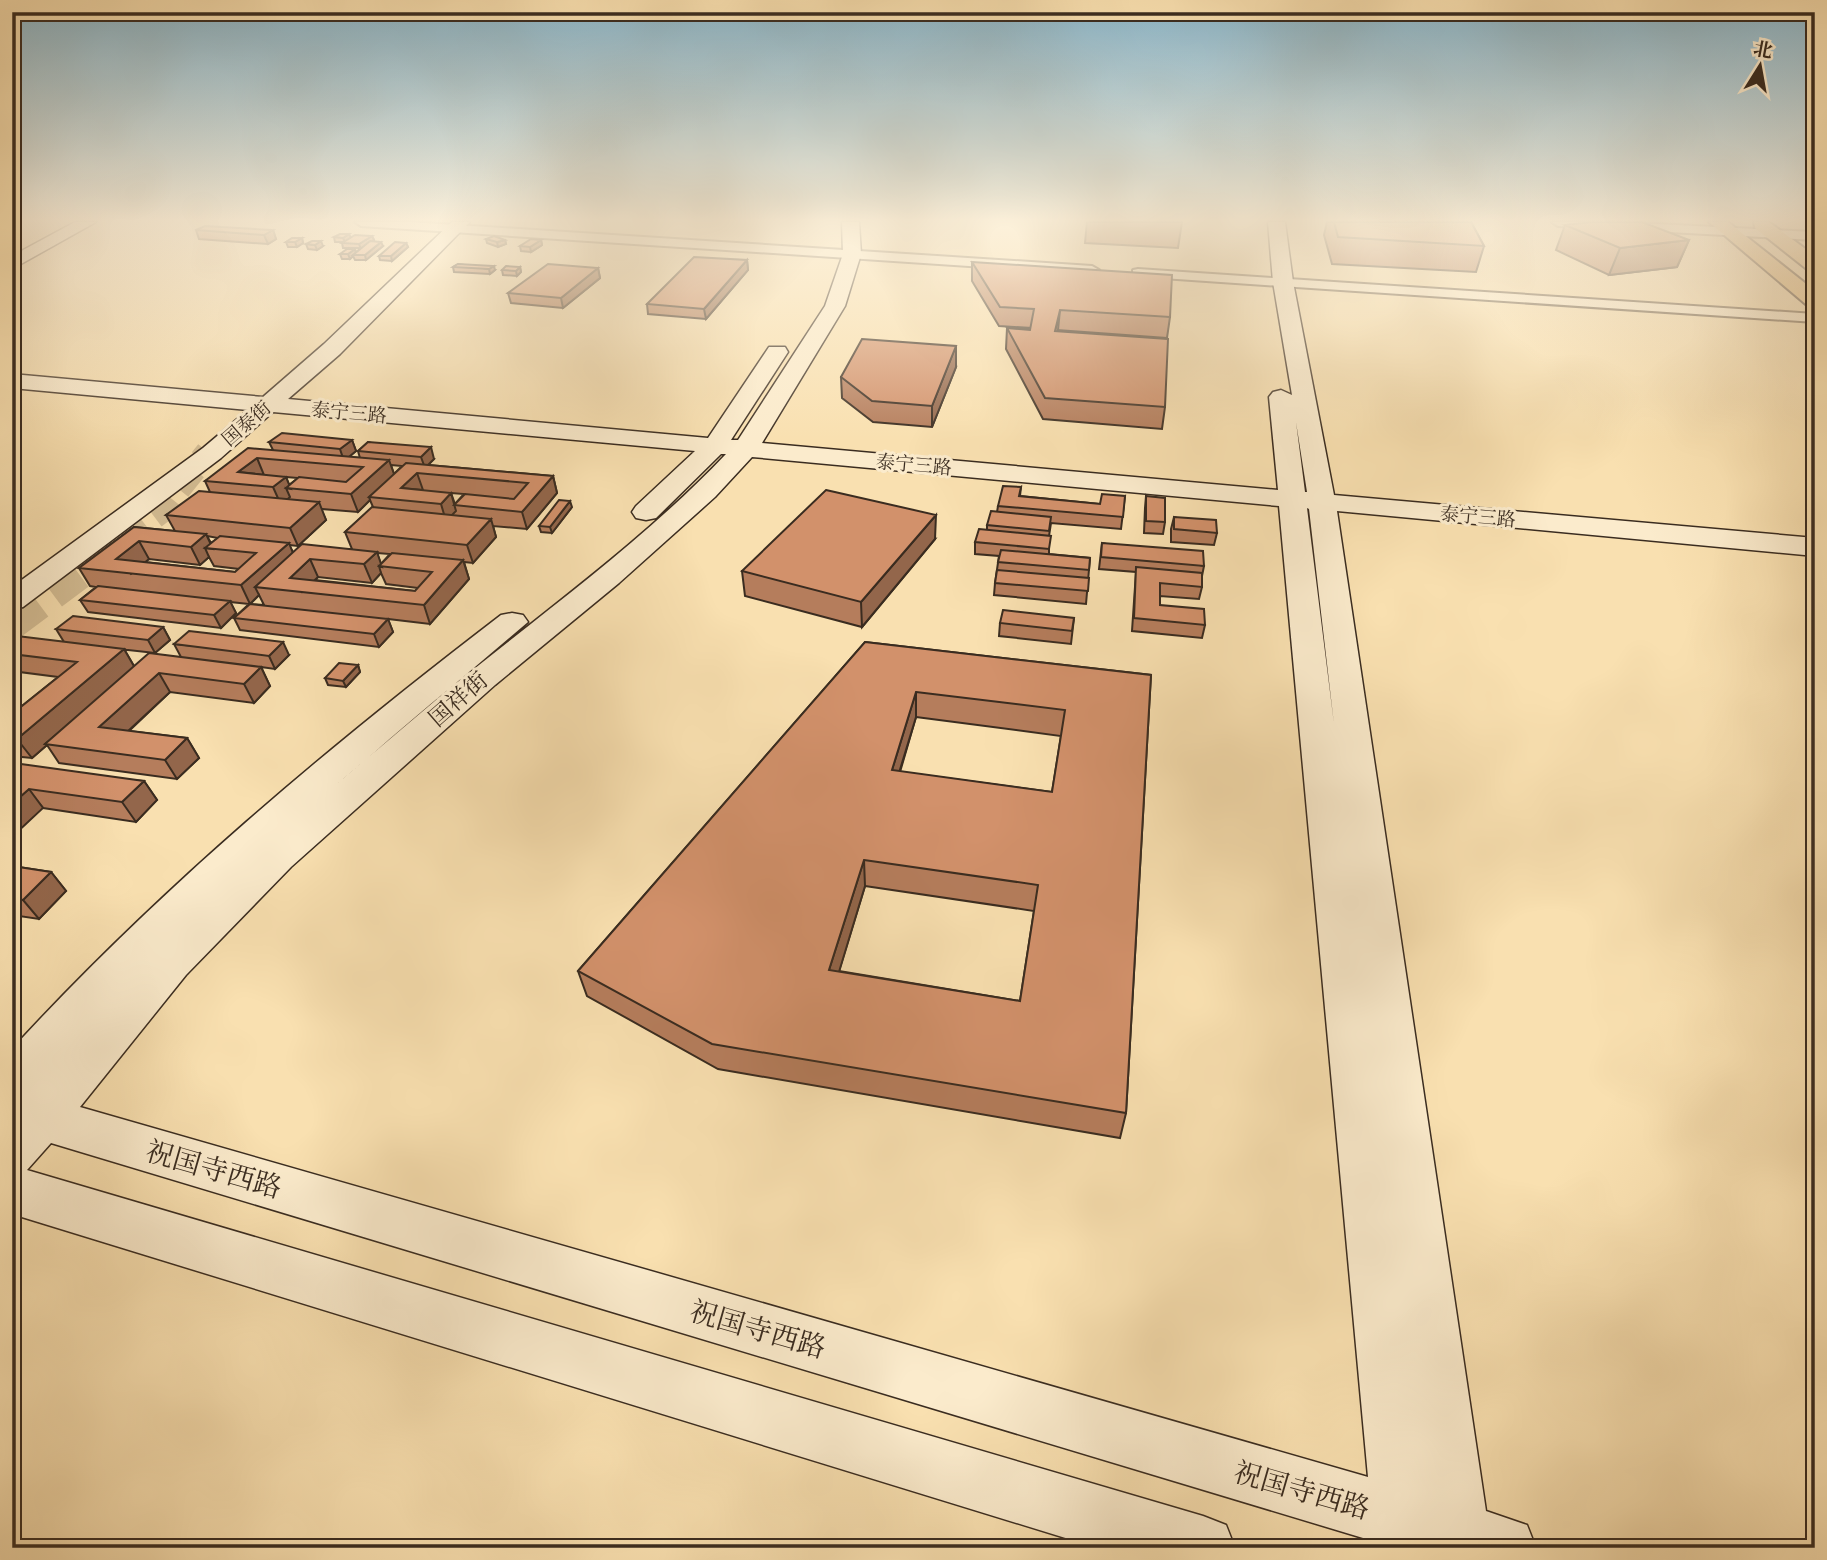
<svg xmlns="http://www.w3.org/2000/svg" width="1827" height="1560" font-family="'IM FELL French Canon','Noto Serif SC',serif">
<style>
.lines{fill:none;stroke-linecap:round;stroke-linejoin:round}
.secondary-tunnel-far1{stroke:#d3bc93;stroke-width:25;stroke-dasharray:25 12;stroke-linecap:butt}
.secondary-tunnel{stroke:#d3bc93;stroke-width:33;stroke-dasharray:33 17;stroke-linecap:butt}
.street-casing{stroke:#6a5944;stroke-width:4}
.secondary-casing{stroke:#3a2c20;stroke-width:3}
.primary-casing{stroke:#3a2c20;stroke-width:4}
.street{fill:#fbebcc;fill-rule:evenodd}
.secondary{fill:#fbebcc;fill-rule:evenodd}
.primary{fill:#ecc078;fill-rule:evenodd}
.wall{fill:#b57d5c;stroke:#3a2c20;stroke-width:2;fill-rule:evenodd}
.shaded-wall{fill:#93664b;stroke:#3a2c20;stroke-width:2}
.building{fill:#d2916b;stroke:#3a2c20;stroke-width:2;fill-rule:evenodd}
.labels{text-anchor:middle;stroke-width:6;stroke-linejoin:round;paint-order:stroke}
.far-street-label{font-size:19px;fill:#3a2c20;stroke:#fbebcc}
.street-label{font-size:23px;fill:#3a2c20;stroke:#fbebcc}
.near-street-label{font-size:28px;fill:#3a2c20;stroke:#fbebcc}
</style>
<rect width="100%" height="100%" fill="#f9e0b0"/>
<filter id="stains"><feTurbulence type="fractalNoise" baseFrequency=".00286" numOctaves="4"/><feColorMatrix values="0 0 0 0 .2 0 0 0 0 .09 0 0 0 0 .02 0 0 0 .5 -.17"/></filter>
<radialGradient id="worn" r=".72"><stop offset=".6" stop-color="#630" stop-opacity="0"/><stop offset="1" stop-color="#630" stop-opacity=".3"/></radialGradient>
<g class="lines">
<path class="secondary-tunnel-far1" d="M95 561 160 512 208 452"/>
<path class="secondary-tunnel" d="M12 623 98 559"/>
<g class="street-casing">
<path id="street" d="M355 222H410L1092 266 1099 270 1092 274 361 226Z
M1552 222H1617L1815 232V240L1558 226Z
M1138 269 1815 314V322L1133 276V270Z"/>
</g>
<g class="secondary-casing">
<path id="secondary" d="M75 222H96L12 269V256Z
M452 222H470L340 354 288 399 708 438 769 347H785L788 352 731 440H738L825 306 843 254 842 222H859L861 254 845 306 762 443 1278 490 1269 397 1273 392 1281 390 1292 395 1273 282 1268 222H1285L1293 282 1334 495 1815 538V556L1337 511 1486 1511 1527 1525 1536 1548H1374L1373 1541 51 1143 27 1170 1203 1516 1226 1525 1235 1548H1098L12 1214V1049C161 887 326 749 501 615L512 613 523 615 528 622 331 789C379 749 425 707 474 669 560 600 650 534 726 454H721L656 518 646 520 636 518 632 512 636 506 695 451 273 412 221 458 23 607 12 610V587L203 448 248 410 12 388V374L263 397 324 344ZM1296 422 1307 492H1305ZM752 457 1279 506 1368 1477 80 1107 186 975 291 867 495 685 619 583 715 497ZM1307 508 1309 509 1334 724Z"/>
</g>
<g class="primary-casing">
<path id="primary" d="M1709 222H1728L1815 291V308L1808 306Z
M1754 222H1769L1815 256V272L1808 270 1755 228Z"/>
</g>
<use href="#street" class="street"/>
<use href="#secondary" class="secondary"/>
<use href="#primary" class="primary"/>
</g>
<path class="wall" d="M1087 222H1182L1178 248 1085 243Z
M1327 222H1471L1484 246 1476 272 1332 264 1324 235Z
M1565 225 1689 240 1677 267 1609 275 1556 250Z
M196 230H273L276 239 268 244 199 239Z
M372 236 374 240 372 242 383 246 366 260H355L353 256 350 259H342L340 254 356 252 361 248H343L342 243 343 242H335L334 237 350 238Z
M302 238 303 243 297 247H288L286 242Z
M486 239 505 240 506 244 498 247 487 243Z
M541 240 542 245 531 252 521 251 520 246Z
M406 243 408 247 392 261 380 260 379 256Z
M306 244 323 246 317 250 308 249Z
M747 260 748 270 706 319 648 314 647 304Z
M972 262 1170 317 1167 338 1058 330V332L1165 407 1162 429 1043 419 1006 349 1007 328 1030 330 1031 328 999 326 972 281Z
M458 264 495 270 490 274 454 272 453 267Z
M520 267 521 272 517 276 503 275 502 270Z
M598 268 600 278 563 308 511 303 508 293Z
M956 367 932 427 873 422 842 398 841 377Z
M352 440 356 451 349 457 360 458 358 451 368 442 434 459 428 465 553 476 557 493 527 529 493 526 496 537 473 563 464 562 469 579 430 624 388 619 393 632 379 647 240 630 234 618 249 604 230 602 236 613 221 628 88 612 80 600 96 587 90 586 79 568 134 527 175 531 166 515 210 492 205 481 273 450 269 442ZM391 465 402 466 394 474ZM286 477 298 478 289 485ZM451 493 464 494 455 504ZM370 500 373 507 345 532 352 549 293 552 289 545 298 546 326 520 321 509 358 512ZM207 536 218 538 211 543ZM377 553 390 554 381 564ZM209 557 214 566 239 569 235 572 145 562 149 559 200 565ZM381 573 386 584 418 588 415 591 315 580 318 577 372 583ZM259 595 264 605 250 604Z
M1021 487 1020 496 1100 504 1125 496 1121 529 1051 523 1049 536V554L1090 558 1086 604 994 595 995 583 999 556 975 554V542L987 530V525L997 512 998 506Z
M1146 496 1165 522 1163 534 1144 533 1145 508Z
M572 507 552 533 541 532 539 526Z
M1174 517 1217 533 1214 545 1171 542V529Z
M935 539 862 627 745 596 742 571Z
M1102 543 1204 566 1202 576V587L1199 599 1160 596V605L1205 625 1202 638 1132 631 1136 572 1099 569Z
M1074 618 1071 644 999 636 1000 623Z
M163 627 170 640 155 653 119 649H124L134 666 181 657 174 644 289 655 275 669 261 667 270 686 254 703 170 692 129 731 187 738 199 758 177 779 59 763 47 745 32 758 12 756V714L58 677 12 671V639L64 642 56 629Z
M865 642 1151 675 1126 1113 1120 1138 718 1069 587 996 578 971ZM916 717 1061 736 1052 792 900 772ZM865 886 1034 911 1020 1001 839 971Z
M358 665 360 672 346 687 328 685 325 678Z
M12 771 144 781 157 800 136 822 43 808Z
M12 866 51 872 66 891 39 919 12 915Z"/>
<path class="shaded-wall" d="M273 230 276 239 268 244 264 235Z
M349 234 351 238 345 242 343 238Z
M372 236 374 240 361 249 359 244Z
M302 238 303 243 297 247 295 242Z
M505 240 506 244 498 247 497 242Z
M541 240 542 245 531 252 530 247Z
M1689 240 1677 267 1609 275 1620 248Z
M321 241 323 246 317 250 315 245Z
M381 242 383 246 366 260 365 255Z
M406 243 408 247 392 261 391 256Z
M355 249 356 254 353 255V256L350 259 348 254Z
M747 260 748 270 706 319 704 309Z
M494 266 495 270 490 274 489 269Z
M520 267 521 272 517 276 516 271Z
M598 268 600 278 563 308 561 298Z
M1060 310 1058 330 1053 352 1055 331Z
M956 346V367L932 427V406Z
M352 440 356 451 344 461 340 449Z
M431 447 434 459 425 468 421 457Z
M257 458 264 475 238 472Z
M389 460 395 477 369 497 370 500 358 512 351 494Z
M417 473 423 490 401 488Z
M553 476 557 493 527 529 522 512Z
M286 477 291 489 286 488 290 497 281 505 273 487Z
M451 493 456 511 446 521 441 504Z
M570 501 572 507 552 533 550 527Z
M319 502 326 520 298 546 290 528Z
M936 515 935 539 862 627 861 602Z
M491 519 496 537 473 563 467 545Z
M206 534 213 549 205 548 209 557 200 565 191 547Z
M139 541 149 559 131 574 116 559Z
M289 543 296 561 255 587 259 595 250 604 241 585Z
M377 552 382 567 379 566 381 573 372 583 364 564Z
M310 559 318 577 302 592 290 578Z
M463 560 469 579 430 624 424 605Z
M230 601 236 613 221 628 214 615Z
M388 619 393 632 379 647 374 634Z
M163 627 170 640 155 653 148 640Z
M283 642 289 655 275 669 269 656Z
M124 649 135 668 45 744 47 745 32 758 17 739Z
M358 665 360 672 346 687 343 681Z
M261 667 270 686 254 703 244 684Z
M159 673 170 692 112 746 99 727Z
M916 692V717L892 796V770Z
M187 738 199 758 177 779 165 760Z
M144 781 157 800 136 822 122 802Z
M29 789 43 808 12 837V804Z
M864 860 865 886 832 995 829 970Z
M51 872 66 891 39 919 23 900Z"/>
<path class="building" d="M1334 222H1471L1484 246 1338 237Z
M1592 222H1642L1689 240 1620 248 1565 225Z
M205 226 273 230 264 235 196 230Z
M340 234H349L343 238 334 237Z
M355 235 372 236 359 244 342 243Z
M494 236 505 240 497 242 486 239Z
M292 238H302L295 242H286Z
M531 239 541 240 530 247 520 246Z
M312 241H321L315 245 306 244Z
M370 241 381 242 365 255H353Z
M395 242 406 243 391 256H379Z
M347 249H355L348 254H340Z
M694 257 747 260 704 309 647 304Z
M972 262 1172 275 1170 317 1060 310 1055 331 1168 339 1165 407 1045 398 1007 328 1030 330 1034 309 1000 307Z
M458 264 494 266 489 269 453 267Z
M548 264 598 268 561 298 508 293Z
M506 266 520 267 516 271 502 270Z
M862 339 956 346 932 406 872 401 841 377Z
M282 433 352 440 340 449 269 442Z
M368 442 431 447 421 457 358 451Z
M248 448 389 460 351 494 286 488 299 477 346 482 363 467 257 458 238 472 286 477 273 487 205 481Z
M406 463 553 476 522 512 454 505 465 494 514 499 528 483 417 473 401 488 451 493 441 504 369 497Z
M1003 486 1021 487 1019 496 1100 504 1102 494 1125 496 1123 517 998 506Z
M826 490 936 515 861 602 742 571Z
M199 491 319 502 290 528 166 515Z
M1146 496 1165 498V522L1146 521Z
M559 500 570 501 550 527 539 526Z
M372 507 491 519 467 545 345 532Z
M991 511 1051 517 1049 531 987 525Z
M1174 517 1216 520 1217 533 1174 529Z
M134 527 206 534 191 547 139 541 116 559 235 572 256 553 205 548 220 536 289 543 241 585 79 568Z
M979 529 1051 536 1049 549 975 542Z
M1102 543 1203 551 1204 566 1101 557Z
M302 544 377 552 364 564 310 559 290 578 415 591 432 572 379 566 392 553 463 560 424 605 255 587Z
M1001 550 1090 558 1089 570 998 562Z
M1136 567 1202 573V587L1160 583V605L1204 609 1205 625 1134 618Z
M997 570 1089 578 1088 591 995 583Z
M98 586 230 601 214 615 80 600Z
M250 604 388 619 374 634 234 618Z
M1003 610 1074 618 1072 631 1000 623Z
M73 616 163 627 148 640 56 629Z
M189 631 283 642 269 656 174 644Z
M17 636 124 649 17 739 12 738V714L77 662 12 654V639Z
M865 642 1151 675 1126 1113 712 1044 578 971ZM916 692 1065 710 1052 792 892 770ZM864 860 1038 885 1020 1001 829 970Z
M149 653 261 667 244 684 159 673 99 727 187 738 165 760 45 744Z
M339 663 358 665 343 681 325 678Z
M21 764 144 781 122 802 29 789 12 804V771Z
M12 866 51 872 23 900 12 898Z"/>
<linearGradient id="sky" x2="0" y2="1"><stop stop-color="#8ab8ce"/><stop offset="0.5" stop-color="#fcf1db"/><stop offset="1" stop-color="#fcf1db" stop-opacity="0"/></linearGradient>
<rect width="1827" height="440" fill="url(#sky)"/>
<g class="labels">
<g class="far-street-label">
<text transform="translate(349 412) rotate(5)" y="7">泰宁三路</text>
<text transform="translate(246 423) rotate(-41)" y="7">国泰街</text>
<text transform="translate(914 464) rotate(5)" y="7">泰宁三路</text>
<text transform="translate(1478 516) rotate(5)" y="7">泰宁三路</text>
</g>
<g class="street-label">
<text transform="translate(458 699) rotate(-41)" y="8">国祥街</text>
</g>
<g class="near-street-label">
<text transform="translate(214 1169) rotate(16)" y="10">祝国寺西路</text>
<text transform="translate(758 1329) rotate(16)" y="10">祝国寺西路</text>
<text transform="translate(1302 1490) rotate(16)" y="10">祝国寺西路</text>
</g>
</g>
<rect width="1827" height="1560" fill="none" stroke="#f9e0b0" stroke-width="42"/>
<rect x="14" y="14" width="1799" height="1532" fill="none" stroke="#3a2c20" stroke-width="3.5"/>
<rect x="21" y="21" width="1785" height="1518" fill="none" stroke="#3a2c20" stroke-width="2"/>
<g transform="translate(1760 66) rotate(11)" stroke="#fbebcc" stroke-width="5" paint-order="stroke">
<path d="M0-5L12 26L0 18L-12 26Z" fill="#3a2c20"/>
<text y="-10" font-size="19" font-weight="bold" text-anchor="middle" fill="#3a2c20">北</text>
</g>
<rect width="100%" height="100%" filter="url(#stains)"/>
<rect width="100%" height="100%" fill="url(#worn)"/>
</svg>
